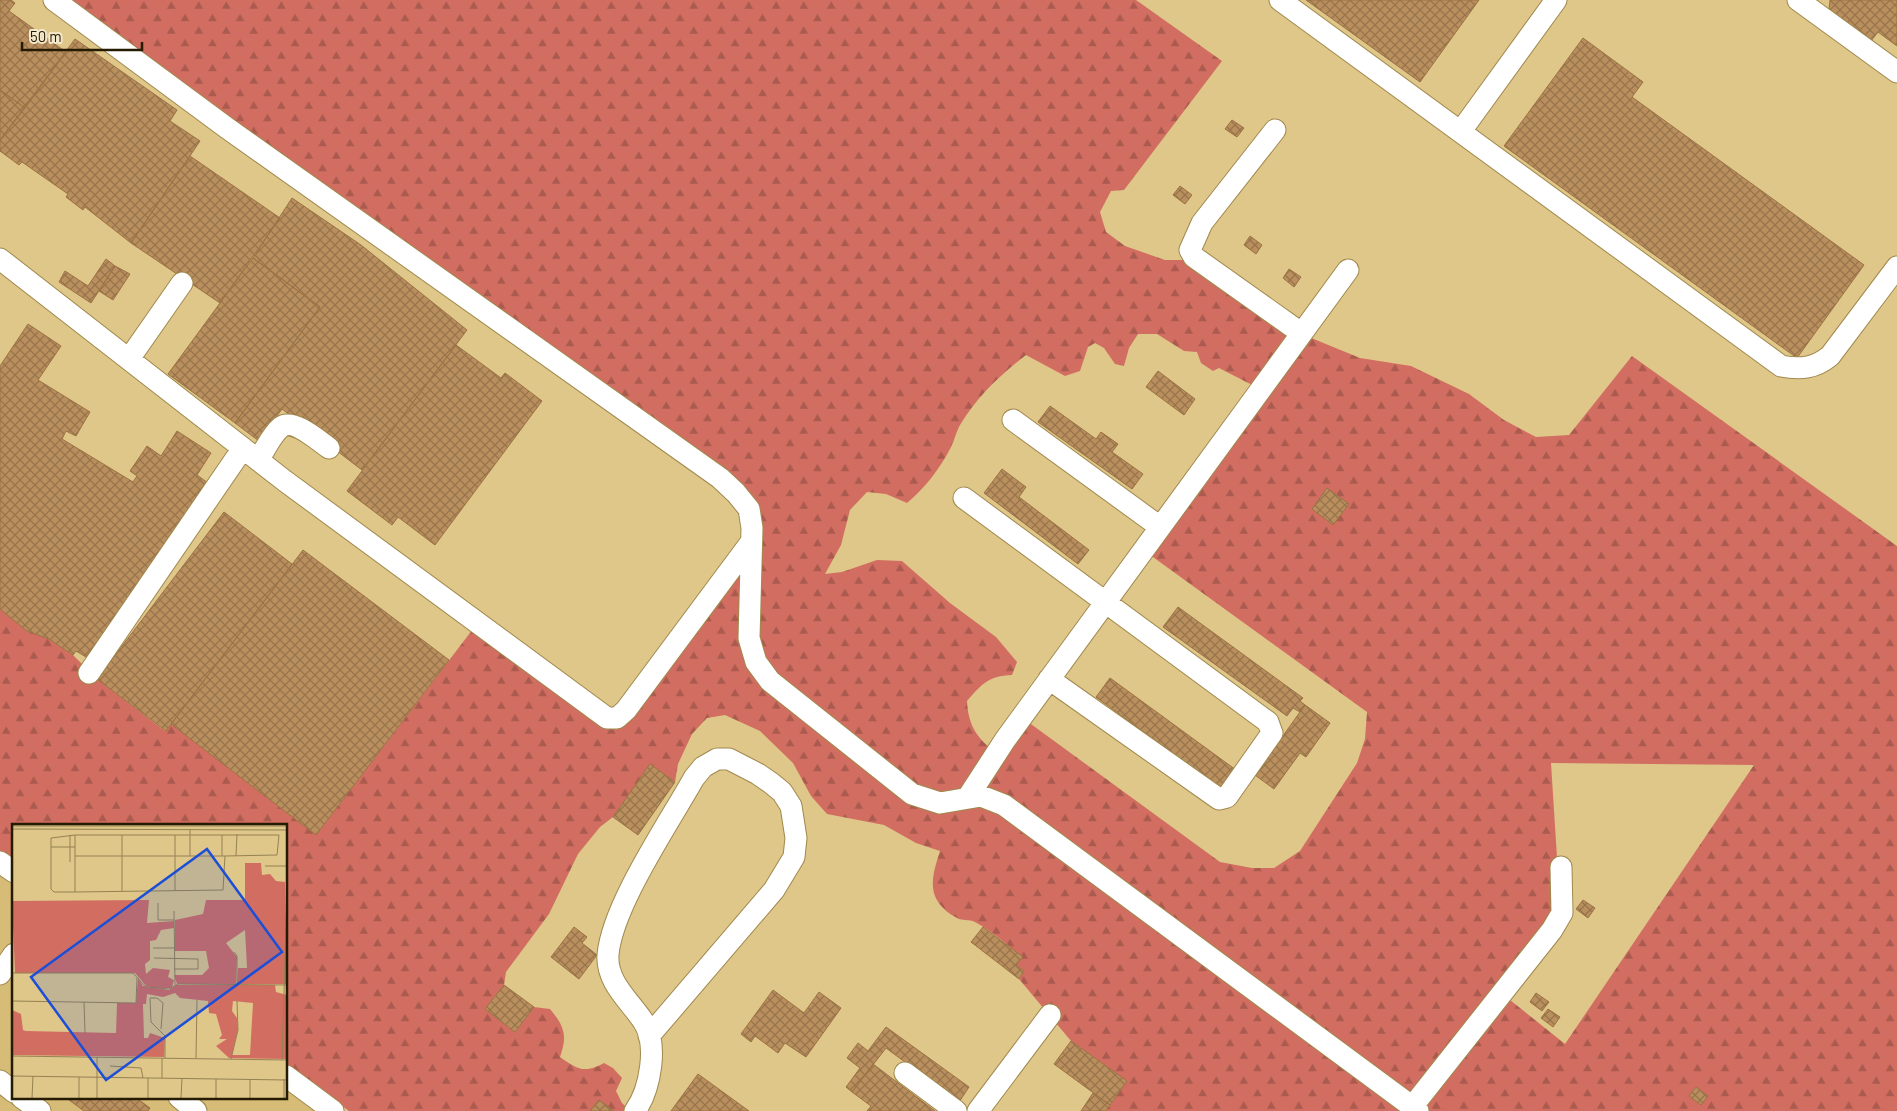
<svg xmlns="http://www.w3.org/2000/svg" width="1897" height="1111" font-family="Barlow,sans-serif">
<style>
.built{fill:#d7bc77}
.forest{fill:url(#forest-firs)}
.building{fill:url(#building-cross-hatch);stroke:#9c7242}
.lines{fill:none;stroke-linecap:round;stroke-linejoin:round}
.minor-casing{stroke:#a0894d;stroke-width:23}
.minor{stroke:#fff;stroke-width:21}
.inset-road{fill:none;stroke:#958253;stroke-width:1}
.view{fill:#1d4ed8;fill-opacity:0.15;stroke:#1d4ed8;stroke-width:2.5}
.inset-edge{fill:none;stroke:#251b03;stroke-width:2.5}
</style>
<defs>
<pattern id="forest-firs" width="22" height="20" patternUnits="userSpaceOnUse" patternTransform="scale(1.25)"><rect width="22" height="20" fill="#d26e61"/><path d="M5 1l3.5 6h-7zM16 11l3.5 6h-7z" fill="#aa5a4e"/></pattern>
<pattern id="building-cross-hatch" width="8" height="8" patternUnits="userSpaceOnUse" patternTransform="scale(1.25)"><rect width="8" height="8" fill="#ba8f5e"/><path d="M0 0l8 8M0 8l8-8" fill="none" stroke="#97744b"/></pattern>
</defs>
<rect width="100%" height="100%" fill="#dfc689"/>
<path class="built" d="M0 874 14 884V1097H286V1088L318 1111H0Z"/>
<path class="forest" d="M60 0H1136L1222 61 1124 190 1111 191 1100 212 1106 232 1125 246 1165 260H1191L1296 334 1258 388 1219 368 1213 371 1201 363 1197 352 1184 351 1157 334H1138L1129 348 1124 366 1115 364 1104 348 1095 343 1088 347 1080 371 1065 376 1026 355C1000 375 977 397 960 425 956 432 954 442 950 449 939 470 924 489 907 503L886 494 867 492 850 510 841 545 825 574 842 572 877 560 902 561 950 603 996 637 1017 662 1012 675C988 676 982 684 967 701 968 722 975 737 993 750L966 793 926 796 760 661 752 507Z
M1304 335 1360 358 1411 366 1469 394 1504 420 1536 437 1569 435 1632 356 1897 546V1111H1424L1417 1106 1505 996 1565 1044 1754 765 1551 763 1560 905 1411 1102 981 792 1024 719 1220 862 1252 868H1274L1300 851 1357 763 1365 739 1367 712 1146 552Z
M748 553 753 663 911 797 980 799 1411 1111H1106L1127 1081 1071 1041 1019 979 1024 971 1016 965 1023 957C1007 945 992 931 975 922 969 919 962 921 957 918 925 900 931 879 940 851L916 843 884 825 827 814 811 796 793 763 760 731 725 715 707 718 692 734 678 764 675 782 650 764 613 817 600 827 578 854 549 914 506 972 504 985 485 1009 515 1032 534 1007 550 1009C564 1026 568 1035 560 1057 577 1069 584 1074 604 1063L613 1068 622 1078 616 1091 622 1103 630 1111H349L286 1065V825H14V861L0 851V609L27 631 49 639 73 655 97 679 165 731 171 724 316 835 476 625 606 721Z"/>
<path class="building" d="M0 0H11L15 3 9 11 66 52 25 108 0 90Z
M1306 0H1479L1420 82Z
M1830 0H1897V46L1878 32 1871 41 1829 10Z
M1583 38 1643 82 1632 97 1864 265 1797 358 1504 146Z
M75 39 177 110 170 121 200 141 131 243 85 207 83 210 66 197 68 194 22 162 19 165 0 151V140Z
M0 90 25 108 0 140Z
M1232 120 1244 128 1237 137 1225 129Z
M190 156 280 218 220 303 131 243Z
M1180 186 1192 195 1185 204 1173 195Z
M292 198 361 245 467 330 362 470 282 409 259 441 235 423 320 307 253 258Z
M1250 236 1262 245 1256 254 1244 245Z
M253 258 320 307 235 423 168 374Z
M106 259 115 266 91 303 59 282 65 271 88 286Z
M115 266 130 274 113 300 99 291Z
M1289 269 1301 277 1294 287 1283 278Z
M28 324 61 346 38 380 90 412 76 436 66 431 62 439 133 482 137 476 130 471 147 446 161 456 177 431 211 453 197 475 208 483 96 654 91 651 86 657 76 651 73 655 49 639 27 631 0 609V366Z
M456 345 501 378 505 373 542 401 435 545 398 517 392 525 347 491Z
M1158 371 1195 399 1184 415 1146 387Z
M1050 406 1096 439 1101 432 1118 444 1112 452 1143 474 1132 489 1038 422Z
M1002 469 1026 487 1019 497 1089 550 1078 564 984 493Z
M1327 488 1349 504 1333 525 1312 509Z
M224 512 292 564 166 731 97 679Z
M303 550 449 660 316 835 171 724Z
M1178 607 1303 698 1300 701 1305 705 1300 712 1293 708 1287 716 1163 627Z
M1110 678 1236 770 1222 789 1096 697Z
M1305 705 1330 723 1306 757 1300 753 1274 789 1255 775Z
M650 764 675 782 638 835 613 817Z
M1583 900 1595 908 1588 918 1576 909Z
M574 927 587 937 582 943 597 955 579 979 551 957Z
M983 927 1023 957 1016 965 1024 971 1019 979 971 942Z
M504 985 534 1007 515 1032 485 1009Z
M773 990 804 1013 819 992 841 1008 806 1057 785 1043 778 1053 755 1036 751 1042 741 1034Z
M1536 993 1549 1002 1542 1011 1530 1002Z
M1548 1009 1560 1017 1553 1027 1541 1018Z
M886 1027 969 1087 959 1102 886 1048 852 1092 846 1087 860 1068 847 1058 858 1043 868 1051Z
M1071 1041 1127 1081 1110 1105 1054 1064Z
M873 1064 935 1111H867L871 1106 852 1092Z
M698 1074 749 1111H671Z
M1696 1087 1708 1096 1701 1105 1689 1096Z
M1093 1093 1110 1105 1106 1111H1081Z
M65 1097H135L150 1108 148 1111H84Z
M599 1100 614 1111H590Z"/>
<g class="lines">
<g class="minor-casing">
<path id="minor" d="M54 0 227 128 720 478 736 493 749 509 752 528 749 638 756 662 770 681 912 794 940 803 981 796 1004 805 1418 1111
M1280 0 1781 366C1801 370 1815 368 1830 356L1897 267
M1798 0 1897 72
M1275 130 1202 223 1190 250 1194 257 1301 333
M1461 131 1556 0
M0 259 285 481 607 718H617L626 710 751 542
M129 359 182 283
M1013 420 1160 527
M258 460C265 450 272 434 281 427 293 418 319 441 329 448
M964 498 1268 722 1272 733 1227 797 1219 799 1049 679
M89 673 243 448
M968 797 1005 740 1348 270
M0 862 14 872
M0 974 14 954
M905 1073 956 1111
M286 1076 333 1111
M0 1081 14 1092
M21 1097 40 1111
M179 1097 196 1111
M1412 1107 1552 930 1562 913 1561 867
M635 1111C650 1090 659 1044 643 1021 630 1001 606 982 608 955 612 906 669 823 694 778L703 767 717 759H729L758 774 771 783 782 792 791 806 796 838 794 857 774 890 649 1036
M978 1111 1050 1015"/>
</g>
<use href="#minor" class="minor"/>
</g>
<g transform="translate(12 824)">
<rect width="275" height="275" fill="#dfc689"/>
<path d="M233 39H249L250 51 258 50 264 57 273 58 275 160H225L226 144H235L233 106 214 119 225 133 224 160H165L162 151H190L197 144 194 127H163V96L191 90 194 76H233ZM137 76 135 99 162 97V104L149 106 144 116 138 117V136L133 140 134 150 141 144 158 146 156 153 162 156 160 164H136L123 149H3L0 77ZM126 154 131 162 157 166 164 161H263L264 168 275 171V235L217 234 204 222 215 215H207L210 211 204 190 197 189 196 177 168 174 163 169 151 173 135 170 134 180H131L132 214H136L138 209 153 214 152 233 0 231V186L9 190 11 206 14 207 104 209 105 179H124ZM221 177 241 179 238 231H220L226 205 225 194 220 187Z" fill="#d26e61" fill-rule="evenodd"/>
<path class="inset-road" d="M0 2H275M0 5 275 6M58 11V38M210 11H267L265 31 213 32M39 23H63M63 32H213L211 66 63 68V11H178V5M178 32V11H210V32M224 32 225 10M253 42H275M110 67V11M163 67V11M63 68H42L39 65V14L63 11M146 79V96H162M162 87 163 161M141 124H162M222 128 225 132V161M142 134 186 135V145H162M0 149H121L134 163 157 165 166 160 275 161M0 177 124 179 125 154M72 178 73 209M149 205 151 179 145 174H138L139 198 153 212V234M0 232 275 236M85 233V274M150 234V254M184 234 185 176M219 235 226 206 225 177M270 236 275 69M98 242 129 244 131 254M0 252 275 256M20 274 21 252M67 274V253M136 274V254M169 274 170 254M204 274V255M238 274V255M272 274V255"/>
<path class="view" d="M195 25 270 128 94 256 19 153Z"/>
<rect width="275" height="275" class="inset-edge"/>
</g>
<path d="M22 42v8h120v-8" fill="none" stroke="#251b03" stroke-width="2.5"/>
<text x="30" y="42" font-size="15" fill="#251b03" stroke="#f4e8ca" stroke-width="4" paint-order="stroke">50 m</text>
</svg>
